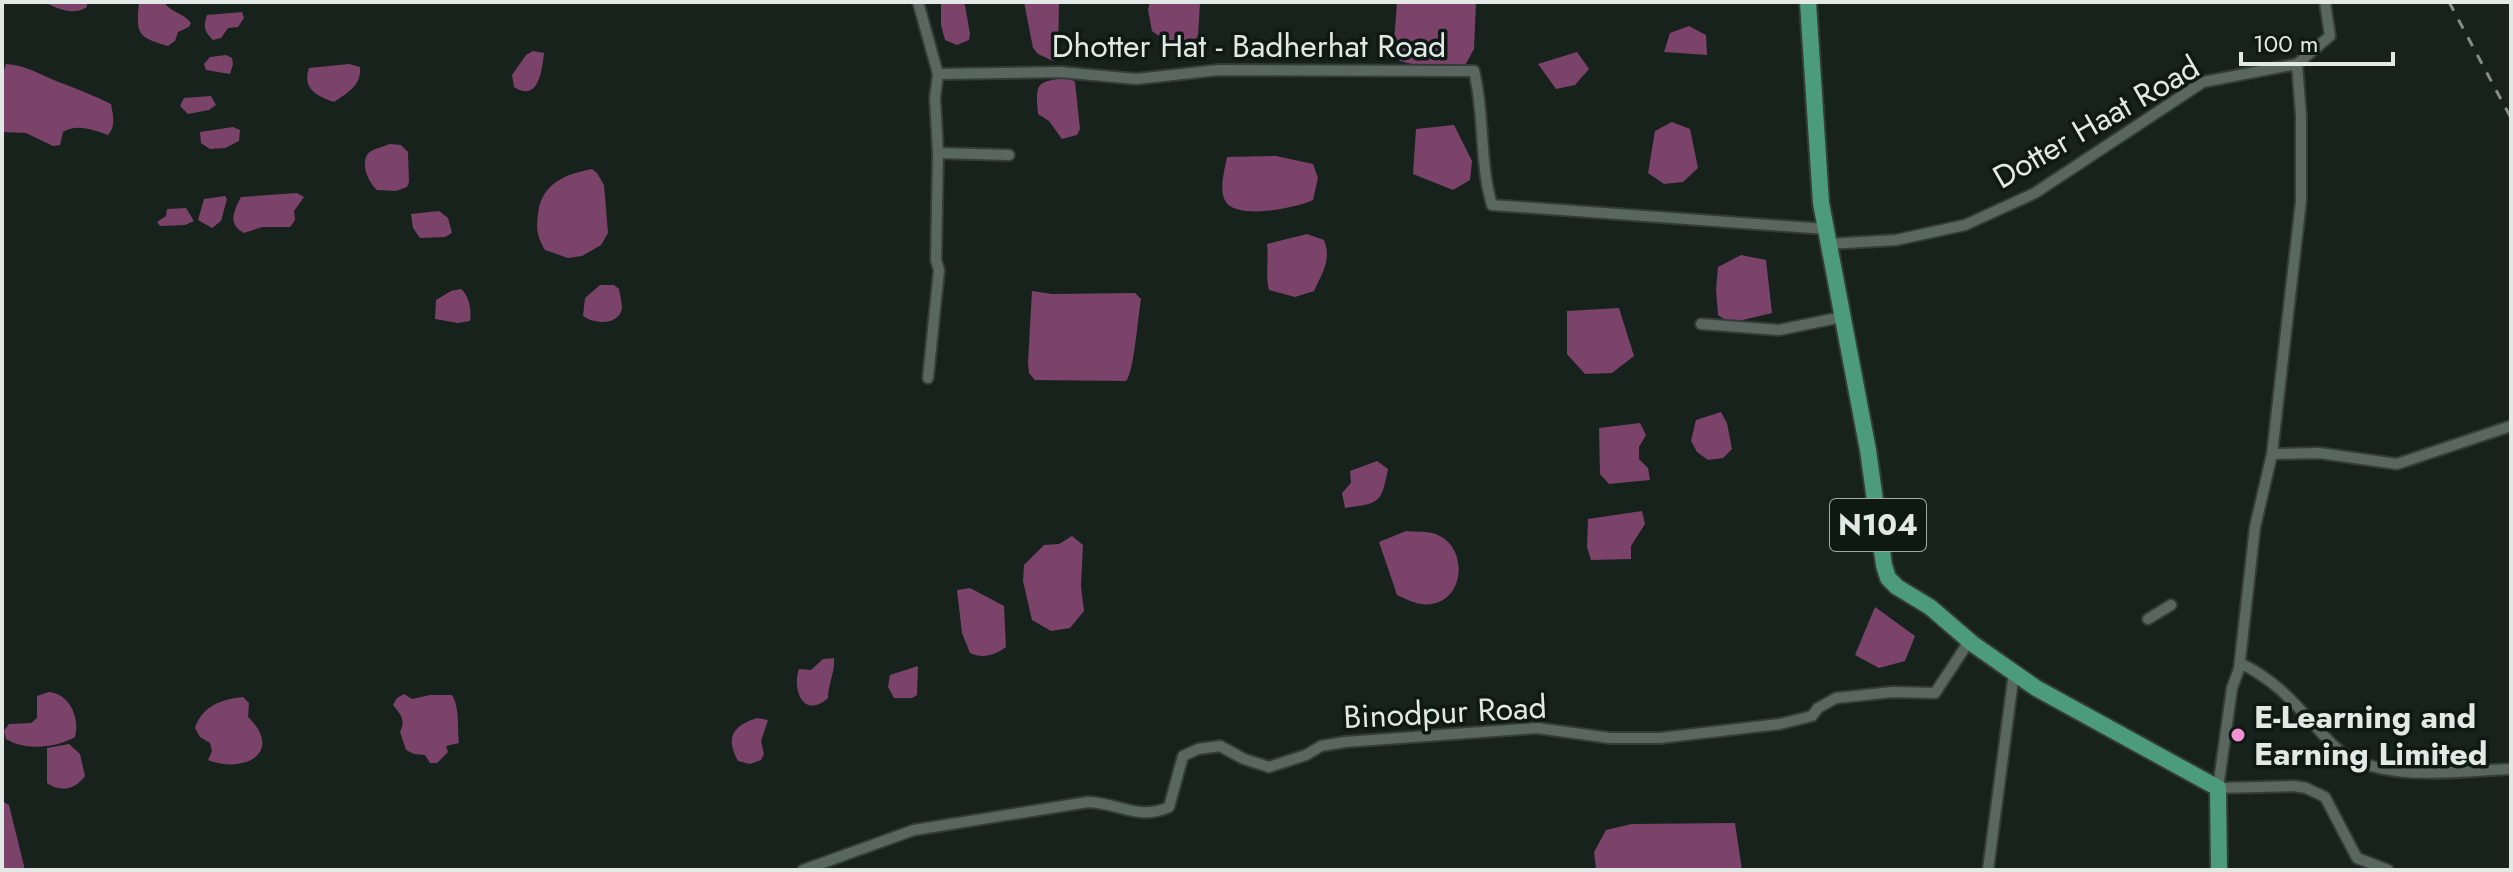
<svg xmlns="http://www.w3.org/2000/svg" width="2513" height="872" font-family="Jost,sans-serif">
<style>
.water{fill:#7b4369}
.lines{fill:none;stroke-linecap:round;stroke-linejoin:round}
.minor-casing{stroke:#343c39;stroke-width:14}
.trunk-casing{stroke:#343c39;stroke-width:20}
.minor{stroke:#5a6761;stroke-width:10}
.trunk{stroke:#4c9b7e;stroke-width:16}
.rail{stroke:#848d89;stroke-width:3;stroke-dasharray:10 10;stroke-linecap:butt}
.poi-dot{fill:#f491d4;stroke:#0e1914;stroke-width:3}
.labels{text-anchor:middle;stroke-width:7;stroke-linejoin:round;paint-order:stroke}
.shield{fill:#0e1914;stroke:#a2aaa6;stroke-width:2}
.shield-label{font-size:30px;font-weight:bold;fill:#e1e8e5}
.street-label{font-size:32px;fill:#e1e8e5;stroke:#0e1914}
.poi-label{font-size:32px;font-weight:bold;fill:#e1e8e5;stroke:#0e1914;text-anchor:start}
</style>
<rect width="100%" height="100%" fill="#17221d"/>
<path class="water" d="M45 2H87V7C74 16 57 9 45 2Z
M139 2H164C171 13 184 13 191 23L189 27 178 32 175 41 168 46C137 37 136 34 139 2Z
M941 2H962L965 5 970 34 969 40 957 45 945 40 941 25Z
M1024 2H1059L1058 56 1053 61 1038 54 1033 48Z
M1150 2H1200L1198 37C1183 47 1167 42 1152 31L1148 10Z
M1397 2H1476L1474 49 1464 67 1443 72 1400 61 1394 42Z
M242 12 244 18 238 27 228 28 221 38 213 40C204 31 203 27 207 15Z
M1689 26 1706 35 1707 55 1664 52 1670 33Z
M533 51 544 53C542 71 538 103 514 87L512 75 526 55Z
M1577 52 1589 69 1575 85 1556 89 1538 64Z
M226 55 232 58 233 64 230 74 206 70 204 64 210 57Z
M6 64C25 65 39 74 56 81 75 88 92 95 111 104 113 115 116 126 108 135 94 130 77 123 63 132L60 145 53 146 26 133 2 132V76Z
M349 64 360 67C362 85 347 93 334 102 317 96 302 89 309 68Z
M1069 78 1075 82 1080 129 1077 135 1062 139 1049 121 1038 114C1035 82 1037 81 1069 78Z
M211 96 216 105 209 110 188 114 180 106 184 98Z
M1672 122 1690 129 1698 168 1683 182 1664 184 1648 173 1655 131Z
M1454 125 1472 161 1470 180 1453 190 1413 174 1416 129Z
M233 127 240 130 239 141 225 148 210 149 201 143 200 132Z
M390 144 401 145 408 152 409 182 407 187 396 191 377 190C369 183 361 166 367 155 370 149 383 147 390 144Z
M1276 156 1313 164 1318 178 1313 200C1296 208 1238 220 1226 202 1218 191 1225 169 1227 157Z
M592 169 597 173 604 185 608 233 601 245 582 256 568 258 545 250C537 236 536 230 538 214 541 184 565 174 592 169Z
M297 193 304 197 294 211 295 220 290 227H262L244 233C227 224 234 211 241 197Z
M225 196 227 199 221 221 212 228 198 220 204 199Z
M186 208 194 221 185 225 160 226 157 222 166 216 167 209Z
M439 211 448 218 452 233 445 237 420 238 413 228 411 214Z
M1307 234 1324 240C1332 260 1322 273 1314 291L1295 297 1269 290C1265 275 1269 260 1267 244Z
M1741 255 1766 260 1772 313 1730 323 1718 315 1716 289 1718 267Z
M600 285H614L619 289C620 295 622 303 622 308 619 326 594 324 583 316L585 298Z
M461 289C469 295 472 312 470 321L458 323 435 319 436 300 451 291Z
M1032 291 1052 294 1135 293 1141 299C1138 316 1134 372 1126 381L1035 380 1029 373 1028 363Z
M1619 308 1634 356 1612 373 1585 374 1567 354V311Z
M1721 412 1727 423 1732 449 1723 458 1708 460 1697 452 1691 441 1696 420Z
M1640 423 1646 435 1639 447V459L1648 468 1650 480 1609 484 1600 474 1599 428Z
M1377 461 1388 469C1381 504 1380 503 1345 508L1342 493 1351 483 1350 471Z
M1642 511 1645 524 1631 546V559L1591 560 1587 547 1588 519Z
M1406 531C1414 532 1424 531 1432 533 1472 543 1466 610 1421 604 1413 603 1404 598 1397 595L1379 542Z
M1072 536 1083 545 1081 586 1084 611 1070 628 1051 631 1032 620 1023 581 1024 565 1044 545 1059 544Z
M970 588 1004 606 1006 647C995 655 983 659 970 653L962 633 957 590Z
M1875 607 1915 636 1905 661 1879 668 1855 655Z
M834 658C835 673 828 684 828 698 803 720 792 689 799 669L811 670 823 659Z
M918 666 917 695 912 698H894L888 687 890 675Z
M49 692C70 694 80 718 75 737 56 748 25 751 6 739L4 731 9 724 31 723 37 718V696Z
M404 694 412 699 430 695H452C460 708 457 728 459 743L446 746 448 752 437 763H430L425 755 414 754 406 750 400 732C406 720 401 715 393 705L397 698Z
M243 697 249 703 248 717C285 753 243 774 208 760L212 751 210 743 200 737 195 728C202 706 222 699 243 697Z
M757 718 768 720 761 741 764 754 761 760 750 764 738 761C725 737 733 726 757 718Z
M69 744 80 754 85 776C76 789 61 793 47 783V748Z
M2 801 9 805 25 870H2Z
M1735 823 1742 870H1596L1594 852 1606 830 1632 824Z"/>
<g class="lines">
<g class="minor-casing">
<path id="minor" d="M918 2 938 74 935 98 938 153 936 260 939 270 928 378
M2297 64 2301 116V201L2272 454 2255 527 2239 669 2232 688 2218 788 2294 786 2306 788 2325 797 2357 858 2388 870
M2297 64 2330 36 2325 2
M938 74 1060 72 1136 79 1219 70 1474 71C1485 115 1479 162 1492 205L1826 229
M938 153 1009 155
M1828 244 1896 240 1965 225 2035 193 2203 82 2297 64
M1701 324 1779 330 1842 317
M2272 454 2319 453 2397 464 2511 426
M2148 619 2171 605
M2240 663C2283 684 2300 711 2332 744 2372 785 2458 771 2511 769
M803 870 914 830 1088 802C1119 803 1139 821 1169 807L1183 756 1198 749 1220 746 1244 759 1269 767 1306 755 1321 746 1345 742 1537 728 1610 738H1660L1780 724 1812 716 1818 708 1836 698 1893 692 1935 693 1970 640
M1988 870 2014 672"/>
</g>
<g class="trunk-casing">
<path id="trunk" d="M1808 2 1821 203 1868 450 1884 565 1888 578 1897 587 1930 607 1973 644 2036 688 2218 788 2219 870"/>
</g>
<use href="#minor" class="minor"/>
<use href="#trunk" class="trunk"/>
<path class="rail" d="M2449 2 2511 118"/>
</g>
<circle class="poi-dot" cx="2238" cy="735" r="8"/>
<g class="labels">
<rect class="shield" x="1830" y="499" width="96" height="52" rx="6"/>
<g class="shield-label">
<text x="1878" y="535">N104</text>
</g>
<g class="street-label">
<text x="1249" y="57">Dhotter Hat - Badherhat Road</text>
<text transform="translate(2096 122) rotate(-30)" y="11">Dotter Haat Road</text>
<text transform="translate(1445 712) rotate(-3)" y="11">Binodpur Road</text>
</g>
<g class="poi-label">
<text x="2254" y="728">E-Learning and<tspan x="2254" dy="37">Earning Limited</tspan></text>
</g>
</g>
<rect width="2513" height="872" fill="none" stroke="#e1e8e5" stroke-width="8"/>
<path d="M2241 52v12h152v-12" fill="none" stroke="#e1e8e5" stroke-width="4"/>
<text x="2253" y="52" font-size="24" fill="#e1e8e5" stroke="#0e1914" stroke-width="6" paint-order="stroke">100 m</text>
</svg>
